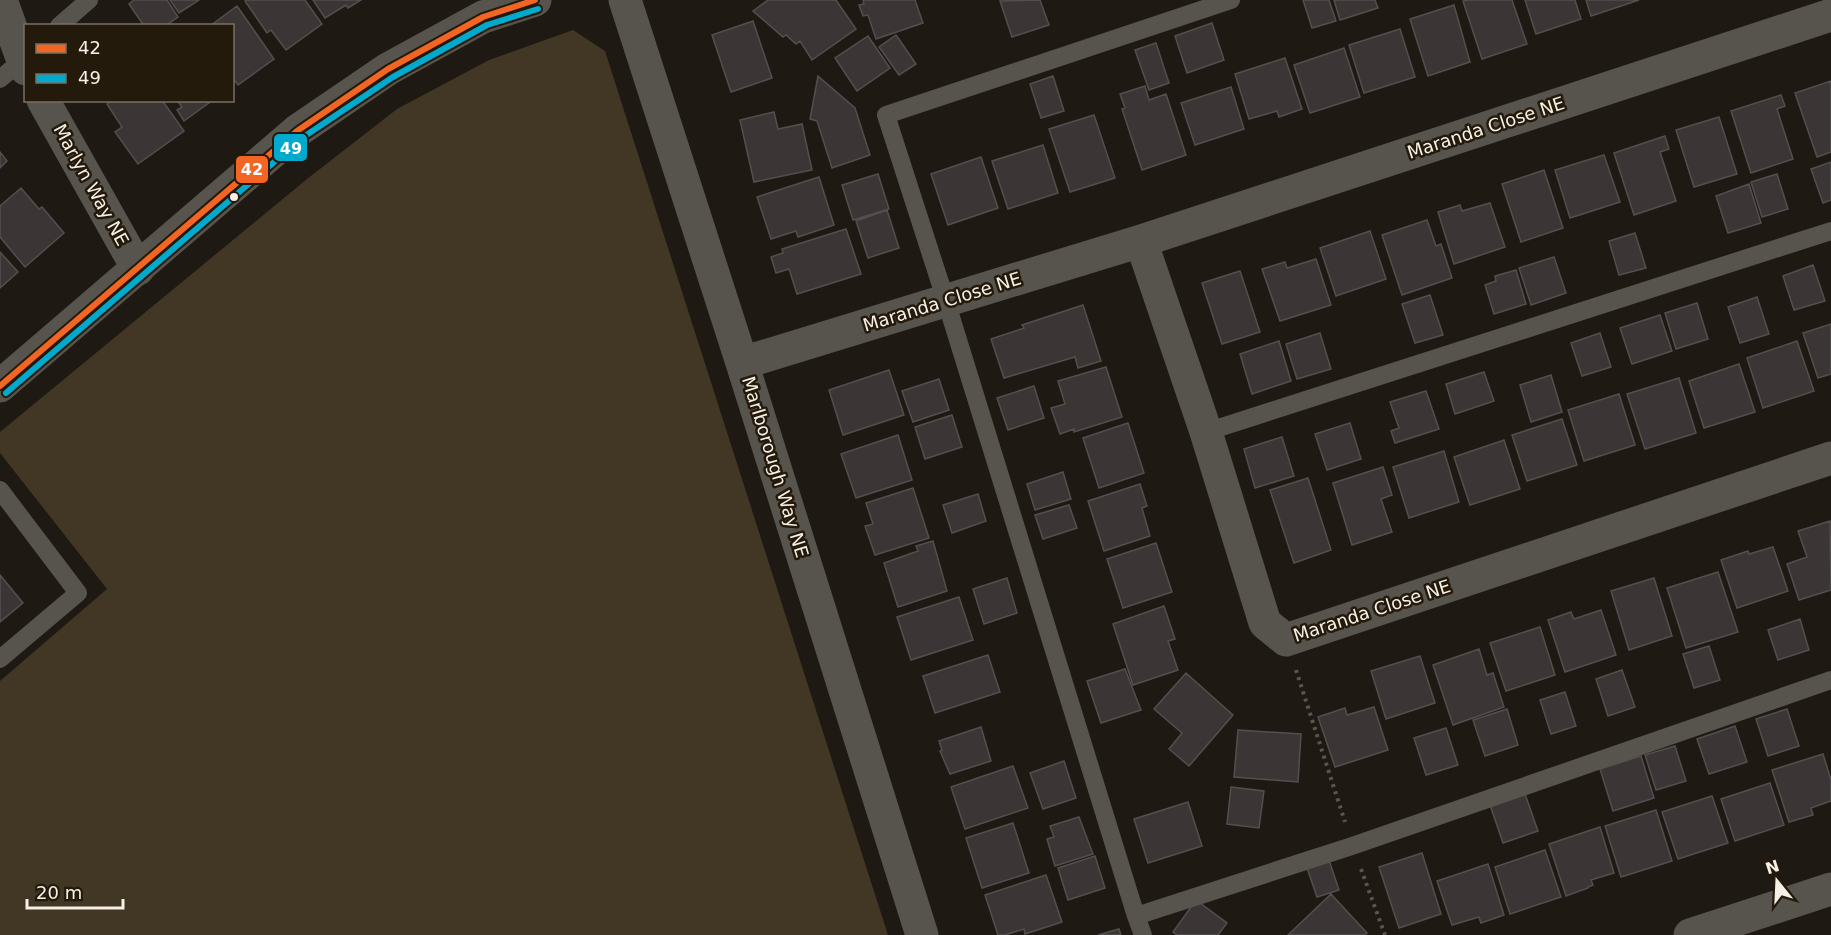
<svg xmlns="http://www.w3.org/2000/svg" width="1831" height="935" font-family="'DejaVu Sans',sans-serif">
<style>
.green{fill:#423624}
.building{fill:#3b3635;stroke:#544f4f;stroke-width:1.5}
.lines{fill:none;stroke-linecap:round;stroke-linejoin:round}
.path{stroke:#5a5550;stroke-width:4;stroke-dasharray:3 4.5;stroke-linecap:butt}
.service{stroke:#57534d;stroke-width:18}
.minor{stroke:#57534d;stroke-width:33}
.tertiary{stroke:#57534d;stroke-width:33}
.bus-1-casing{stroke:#241a0c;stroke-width:10}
.bus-2-casing{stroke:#241a0c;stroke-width:10}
.bus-1{stroke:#f26522;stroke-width:6}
.bus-2{stroke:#00a9ce;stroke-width:6}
.bus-dot{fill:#f7f0e6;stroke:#241a0c;stroke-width:2}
.labels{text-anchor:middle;stroke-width:5;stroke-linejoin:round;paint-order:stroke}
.street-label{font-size:18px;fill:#f7f0e6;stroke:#241a0c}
.line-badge{stroke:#241a0c;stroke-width:2}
.badge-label{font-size:16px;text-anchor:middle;font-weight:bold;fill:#fff}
</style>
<rect width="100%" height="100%" fill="#1e1912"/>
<path class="green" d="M573 30 605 51 888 935H0V681L107 589 0 453V432L307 179 397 109 489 60Z"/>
<path class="building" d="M134 0H167L178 17 165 26H144L129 4Z
M170 0H199L179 13Z
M246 0H305L322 24 286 50 271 30 267 33 245 1Z
M313 0H361L348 8 346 5 325 18Z
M768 0H836L856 29 812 60 800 41 796 44 786 35 783 37 753 11Z
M863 0H915L923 23 876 39 868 15 863 16 859 5 864 4Z
M1040 0 1049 25 1012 37 1000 1Z
M1303 0H1329L1336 21 1312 28Z
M1334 0H1375L1378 8 1340 20Z
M1468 0H1512L1527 44 1482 59 1463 1Z
M1525 0H1575L1581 19 1536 34Z
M1586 0H1639L1591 16Z
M1454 5 1470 62 1428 76 1410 19Z
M237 6 274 59 238 85 232 77V26H210Z
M753 21 772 78 731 92 712 35Z
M1212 23 1224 60 1187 73 1175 36Z
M1400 29 1415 77 1364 93 1349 45Z
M896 35 916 64 899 75 879 47Z
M868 36 890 68 857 91 835 58Z
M1156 43 1169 83 1149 90 1135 50Z
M1344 48 1360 97 1310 113 1294 65Z
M1285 58 1302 109 1279 117 1277 111 1249 119 1235 74Z
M818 76 855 108 870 155 832 168 817 121 810 119Z
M1053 76 1064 111 1041 118 1030 84Z
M1831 81V152L1817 157 1795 93Z
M1145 86 1149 100 1166 94 1186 155 1142 170 1122 109 1125 108 1120 94Z
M1231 87 1244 129 1195 145 1181 103Z
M1781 95 1785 106 1777 109 1793 159 1751 173 1731 111Z
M113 100H162L184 131 138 164 115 132 122 127 107 104Z
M177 100H213L184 121 177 110 182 107Z
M774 112 778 129 802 124 812 170 754 182 740 120Z
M1094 115 1115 178 1070 192 1049 129Z
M1719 117 1737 174 1694 187 1676 130Z
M1665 136 1669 149 1660 152 1676 201 1634 215 1614 153Z
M1043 145 1058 193 1008 209 992 161Z
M0 152 7 161 0 168Z
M1604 155 1620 202 1570 218 1555 170Z
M981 157 998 208 948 225 931 174Z
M1831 162V200L1823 203 1811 169Z
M1544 170 1563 228 1521 242 1502 184Z
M878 174 889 209 853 220 842 185Z
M1777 174 1788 209 1762 217 1751 182Z
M819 177 834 225 798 237 796 231 771 239 757 197Z
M1749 184 1761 223 1728 233 1716 196Z
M21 188 39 209 42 207 64 233 25 267 0 237V206Z
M1490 203 1505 247 1454 264 1438 212 1460 205 1462 211Z
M887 210 899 248 868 258 856 221Z
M1427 220 1436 246 1441 244 1452 278 1402 295 1382 235Z
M846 229 861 274 797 294 789 269 776 273 771 257 783 253 782 249Z
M1370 231 1386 279 1336 296 1320 248Z
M1635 233 1646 268 1619 275 1609 241Z
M0 252 18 272 0 288Z
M1554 257 1566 293 1531 305 1519 268Z
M1316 259 1331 305 1280 321 1262 269 1285 262 1287 268Z
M1813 265 1825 301 1794 310 1783 276Z
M1516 270 1526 304 1494 314 1485 285 1496 281 1495 276Z
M1240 271 1260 332 1222 344 1202 283Z
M1430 295 1443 335 1415 343 1402 304Z
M1757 297 1769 334 1740 343 1728 307Z
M1697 303 1708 339 1676 349 1665 313Z
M1083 305 1101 361 1078 368 1075 357 1004 378 991 339 1024 328 1022 325Z
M1660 315 1672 351 1632 364 1620 328Z
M1831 324V374L1818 378 1803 333Z
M1320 333 1331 369 1297 379 1286 344Z
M1600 333 1611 367 1582 376 1571 343Z
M1279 341 1291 381 1252 394 1240 354Z
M1797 341 1814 391 1763 408 1747 358Z
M1739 364 1755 412 1704 428 1689 381Z
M1106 367 1122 417 1074 432V429L1060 434 1051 408 1065 404 1058 381Z
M889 370 904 415 843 435 829 390Z
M1484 372 1494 401 1455 414 1446 384Z
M1551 375 1562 412 1531 422 1520 385Z
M1679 378 1696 433 1645 449 1627 394Z
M939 379 949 410 913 422 902 391Z
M1034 386 1044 418 1008 430 997 398Z
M1426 391 1439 429 1395 443 1391 431 1399 428 1390 402Z
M1619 394 1635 445 1584 461 1568 410Z
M952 415 962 447 925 459 915 427Z
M1562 419 1577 465 1527 481 1512 435Z
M1128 423 1144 473 1099 488 1083 438Z
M1350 423 1361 459 1327 470 1315 434Z
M898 435 912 480 856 498 841 454Z
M1282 437 1294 476 1255 488 1244 449Z
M1504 440 1520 489 1470 505 1454 457Z
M1444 451 1459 502 1409 518 1393 467Z
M1383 467 1392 495 1381 499 1392 532 1352 545 1333 483Z
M1063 472 1071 499 1035 510 1027 484Z
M1308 478 1331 550 1294 563 1270 490Z
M1140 484 1147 506 1142 508 1150 536 1104 551 1088 501Z
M913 488 929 538 875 555 865 526 873 524 866 503Z
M978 494 986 521 952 533 943 505Z
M1069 505 1077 528 1043 539 1035 515Z
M1830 521 1831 590 1799 600 1787 564 1807 557 1798 531Z
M933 541 947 591 898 607 884 563 918 551 916 546Z
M1156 543 1172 592 1123 608 1107 559Z
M1773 547 1788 591 1737 608 1721 560 1748 551 1749 554Z
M1718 572 1738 632 1686 648 1667 588Z
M0 575 23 603 0 622Z
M1007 578 1017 613 984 624 973 589Z
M1654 578 1672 636 1629 650 1611 591Z
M959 597 973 640 911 660 897 617Z
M1164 606 1175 639 1168 641 1178 670 1133 685 1113 624Z
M1601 610 1616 655 1565 672 1548 620 1571 612 1574 619Z
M1800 619 1809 650 1778 660 1768 630Z
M1540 627 1555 675 1506 691 1490 643Z
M1709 646 1720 680 1694 688 1683 654Z
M1479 649 1487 675 1493 673 1504 707 1453 725 1433 665Z
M988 655 1000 692 935 713 923 676Z
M1420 656 1435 703 1386 719 1371 671Z
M1125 669 1141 710 1101 723 1087 681Z
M1622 670 1635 707 1608 716 1596 679Z
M1186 673 1233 715 1189 766 1169 749 1182 733 1154 709Z
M1565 692 1576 726 1551 734 1540 700Z
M1374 707 1388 750 1335 767 1318 717 1345 708 1347 715Z
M1507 709 1518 745 1485 756 1473 720Z
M1787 709 1799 746 1768 756 1756 719Z
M1735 726 1747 762 1709 774 1697 739Z
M981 727 991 761 950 774 940 751 942 750 939 741Z
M1446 728 1458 765 1426 775 1414 738Z
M1238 730 1301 734 1298 782 1234 777Z
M1675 746 1686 781 1656 790 1645 755Z
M1823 754 1831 780V801L1811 808 1813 815 1789 822 1772 770Z
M1641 756 1654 798 1613 811 1600 769Z
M1064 761 1076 798 1043 809 1030 773Z
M1013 766 1028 808 965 829 951 787Z
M1770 783 1784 825 1735 841 1721 799Z
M1231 787 1264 791 1259 828 1227 824Z
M1525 794 1538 831 1503 843 1490 805Z
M1712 796 1728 843 1678 859 1662 812Z
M1188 802 1202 846 1148 863 1134 819Z
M1656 810 1672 861 1621 877 1605 826Z
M1079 817 1093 854 1055 866 1047 839 1054 837 1050 826Z
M1013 823 1029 873 982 888 966 838Z
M1600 827 1614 873 1591 880 1593 885 1588 887V888L1566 896 1549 844Z
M1545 850 1561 897 1510 914 1495 867Z
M1422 853 1441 914 1399 928 1379 867Z
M1095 856 1105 888 1068 900 1058 868Z
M1328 857 1339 890 1317 897 1306 865Z
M1488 864 1504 915 1481 923 1479 917 1452 925 1437 881Z
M1046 875 1062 922 1025 934 1024 929 1005 935H998L985 895Z
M1331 894 1367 933 1365 935H1288Z
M1196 900 1227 923 1218 935H1177L1173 932Z
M1119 929 1121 935H1098Z"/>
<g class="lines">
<path class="path" d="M1296 670 1345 822
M1361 869 1385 935"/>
<path class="service" d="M59 26 89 0
M0 79 26 57
M1206 432 1831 231
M0 490 78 593 0 659
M1136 916 946 301 886 115 1231 0
M1143 935 1136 916 1352 846 1831 680"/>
<path class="minor" d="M1 0 26 69
M625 0 742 363 922 935
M43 100 138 269
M1141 241 1206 432 1265 623 1286 640 1831 458
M742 363 1141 241 1831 15
M1690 935 1831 889"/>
<path class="tertiary" d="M0 386 297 131 388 69 483 17 535 0"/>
<g class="bus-1-casing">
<path id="bus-1" d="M0 386 297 131 388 69 483 17 535 0"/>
</g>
<g class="bus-2-casing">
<path id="bus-2" d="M6 393 302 138 393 77 487 25 538 9"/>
</g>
<use href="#bus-1" class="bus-1"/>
<use href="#bus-2" class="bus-2"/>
</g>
<circle class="bus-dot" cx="234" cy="197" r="5"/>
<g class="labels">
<g class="street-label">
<text transform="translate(1486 128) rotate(-18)" y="6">Maranda Close NE</text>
<text transform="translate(91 185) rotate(61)" y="6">Marlyn Way NE</text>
<text transform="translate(942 302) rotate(-17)" y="6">Maranda Close NE</text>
<text transform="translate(775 467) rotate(73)" y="6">Marlborough Way NE</text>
<text transform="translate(1372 611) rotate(-18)" y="6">Maranda Close NE</text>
</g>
</g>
<g class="line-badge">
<rect x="273" y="133" width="35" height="29" rx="6" fill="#00a9ce"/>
<rect x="235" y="155" width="34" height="29" rx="6" fill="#f26522"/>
</g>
<g class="badge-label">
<text x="291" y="154">49</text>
<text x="252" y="175">42</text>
</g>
<rect x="24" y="24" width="210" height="78" fill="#241a0c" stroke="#787063" stroke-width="1.5"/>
<rect x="36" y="44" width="30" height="9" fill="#f26522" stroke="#787063" stroke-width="1.5"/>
<text x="78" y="54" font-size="18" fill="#f7f0e6">42</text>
<rect x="36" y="74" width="30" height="9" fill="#00a9ce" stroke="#787063" stroke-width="1.5"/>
<text x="78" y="84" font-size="18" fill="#f7f0e6">49</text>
<g transform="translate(1777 881) rotate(342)" stroke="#241a0c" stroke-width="4.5" paint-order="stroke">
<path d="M0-4.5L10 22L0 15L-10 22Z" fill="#f7f0e6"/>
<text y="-9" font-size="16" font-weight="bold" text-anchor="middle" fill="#f7f0e6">N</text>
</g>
<path d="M27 899v9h96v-9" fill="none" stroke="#f7f0e6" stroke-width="3"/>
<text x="36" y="899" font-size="18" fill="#f7f0e6" stroke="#241a0c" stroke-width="4.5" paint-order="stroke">20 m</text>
</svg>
